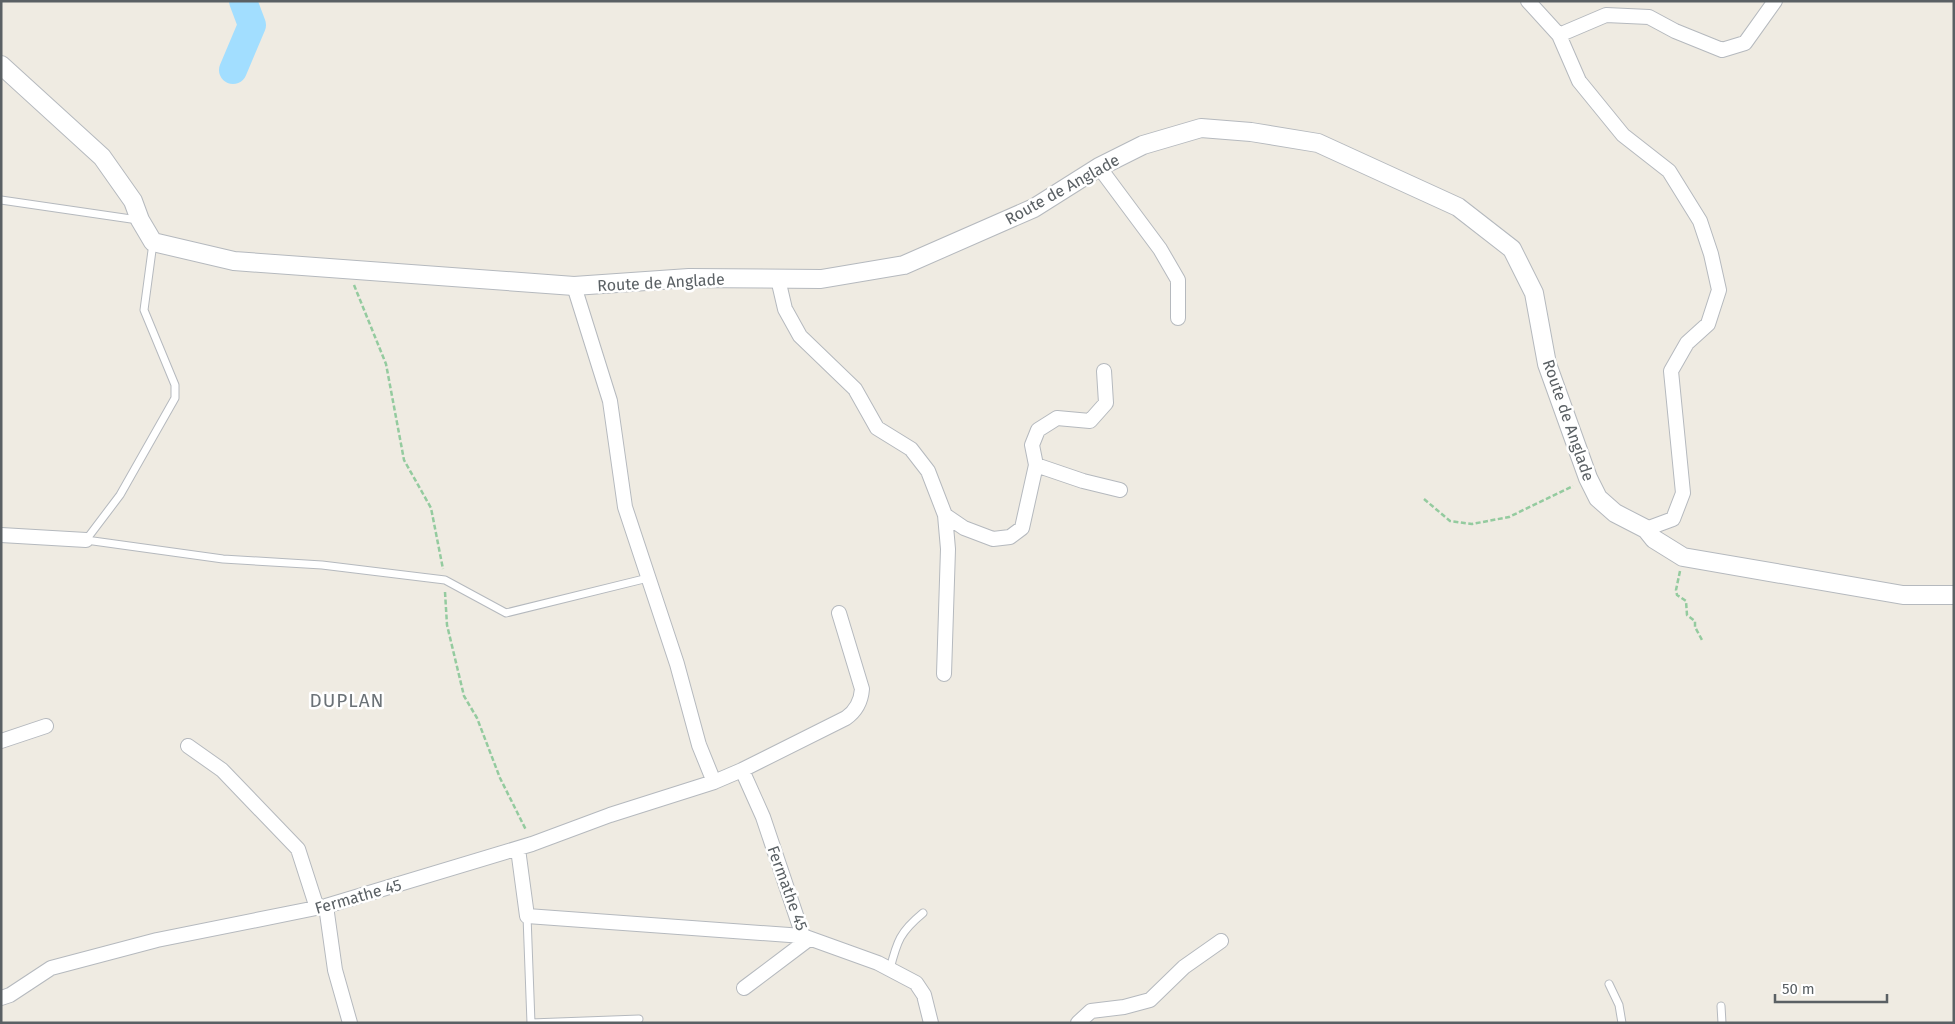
<svg xmlns="http://www.w3.org/2000/svg" width="1955" height="1024" font-family="'Fira Sans',sans-serif">
<style>
.lines{fill:none;stroke-linecap:round;stroke-linejoin:round}
.river{stroke:#a2deff;stroke-width:28}
.service-casing{stroke:#b5b9be;stroke-width:9}
.minor-casing{stroke:#b5b9be;stroke-width:16}
.tertiary-casing{stroke:#b5b9be;stroke-width:20}
.path{stroke:#94cb9f;stroke-width:2.5;stroke-dasharray:5 2.5;stroke-linecap:butt}
.service{stroke:#fff;stroke-width:7}
.minor{stroke:#fff;stroke-width:14}
.tertiary{stroke:#fff;stroke-width:18}
.labels{text-anchor:middle;stroke-width:5;stroke-linejoin:round;paint-order:stroke}
.street-label{font-size:16px;fill:#5a6064;stroke:#fff}
.quarter-label{font-size:19px;letter-spacing:1px;fill:#6b7277;stroke:#fff}
</style>
<rect width="100%" height="100%" fill="#efebe2"/>
<g class="lines">
<path class="river" d="M233 70 252 25 243 1"/>
<g class="service-casing">
<path id="service" d="M1 200 138 220
M86 540 223 559 322 565 445 580 506 613 648 578
M86 540 120 495 175 398V385L144 310 153 243
M527 916 531 1023
M890 969C897 941 900 932 923 913
M1609 984 1619 1005 1622 1023
M1721 1006 1722 1023
M531 1023 639 1019"/>
</g>
<g class="minor-casing">
<path id="minor" d="M1528 1 1559 35 1579 81 1623 135 1669 171 1700 221 1711 254 1719 290 1708 324 1687 343 1671 371 1683 493 1673 519 1646 529
M1559 35 1606 15 1649 17 1675 31 1722 50 1745 43 1775 1
M1099 167 1160 249 1178 280V318
M778 279 785 309 800 336 855 389 877 428 911 449 928 471 945 515 948 549 944 674
M574 286 610 401 625 507 677 664 699 745 714 782
M1036 465 1083 481 1120 490
M945 515 964 528 993 539 1010 537 1022 528 1036 465 1032 445 1038 430 1057 418 1090 421 1106 403 1104 371
M1 535 86 540
M1 741 46 726
M188 746 222 770 298 849 317 908
M742 770 763 817 803 936 878 963 916 983 924 995 931 1023
M518 849 527 916 803 936
M326 906 335 970 350 1023
M744 988 809 939
M1 998 10 995 51 968 157 940 326 906 532 844 610 815 714 782 742 770 846 718C856 711 861 702 862 689L839 613
M1078 1023 1091 1011 1124 1007 1150 1000 1184 967 1221 941"/>
</g>
<g class="tertiary-casing">
<path id="tertiary" d="M1 65 102 157 133 201 140 220 153 242 234 261 574 286 689 278 821 279 904 265 1034 208 1099 167 1143 145 1201 128 1251 132 1318 143 1458 207 1512 249 1534 293 1547 364 1588 478 1598 498 1615 513 1646 529 1654 539 1683 557 1903 595H1954"/>
</g>
<path class="path" d="M354 285 386 364 404 460 431 508 443 569
M1424 499 1450 521 1472 524 1509 517 1573 486
M1680 571 1676 590 1677 595 1686 601 1687 615 1695 621V627L1702 640
M445 592 447 625 464 696 477 718 500 778 526 830"/>
<use href="#service" class="service"/>
<use href="#minor" class="minor"/>
<use href="#tertiary" class="tertiary"/>
</g>
<g class="labels">
<g class="street-label">
<text transform="translate(1062 189) rotate(-29)" y="6">Route de Anglade</text>
<text transform="translate(661 282) rotate(-3)" y="6">Route de Anglade</text>
<text transform="translate(1569 420) rotate(71)" y="6">Route de Anglade</text>
<text transform="translate(788 888) rotate(70)" y="6">Fermathe 45</text>
<text transform="translate(358 896) rotate(-16)" y="6">Fermathe 45</text>
</g>
<g class="quarter-label">
<text x="347" y="707">DUPLAN</text>
</g>
</g>
<rect width="1955" height="1024" fill="none" stroke="#5a6064" stroke-width="5"/>
<path d="M1775 994v8h112v-8" fill="none" stroke="#5a6064" stroke-width="2.5"/>
<text x="1782" y="994" font-size="15" fill="#5a6064" stroke="#ffffff" stroke-width="4" paint-order="stroke">50 m</text>
</svg>
